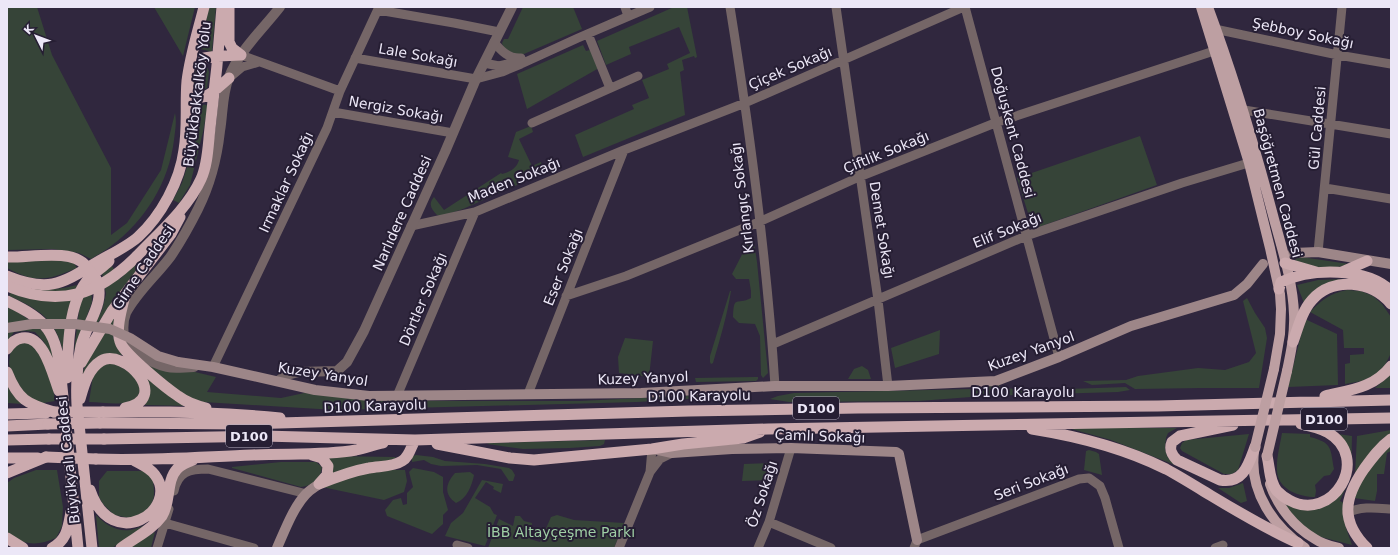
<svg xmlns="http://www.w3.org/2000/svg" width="1398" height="555" font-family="'DejaVu Sans',sans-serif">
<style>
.green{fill:#364438}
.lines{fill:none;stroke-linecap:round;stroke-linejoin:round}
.minor{stroke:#756667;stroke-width:9}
.tertiary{stroke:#756667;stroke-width:10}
.secondary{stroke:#9d8688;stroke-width:10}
.primary{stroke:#bd9fa2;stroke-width:10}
.trunk{stroke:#cbaaae;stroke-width:11}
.secondary-bridge{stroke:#9d8688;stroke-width:10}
.primary-bridge{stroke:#bd9fa2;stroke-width:10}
.trunk-bridge{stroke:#cbaaae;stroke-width:11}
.labels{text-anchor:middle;stroke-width:4;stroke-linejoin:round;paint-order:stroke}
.shield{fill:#261e33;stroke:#b1abbc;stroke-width:1}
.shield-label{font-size:13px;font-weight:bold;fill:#ece7f7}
.street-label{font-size:14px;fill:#ece7f7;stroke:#261e33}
.park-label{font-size:14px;fill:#9fcfa5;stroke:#261e33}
</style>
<rect width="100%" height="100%" fill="#30273e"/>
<path class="green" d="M7 7H37L52 55 111 168V235L127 223 161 170 175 113C177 122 175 131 174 140 169 182 145 221 111 246 105 251 97 255 91 259L79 253 53 249 7 250Z
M154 7H195L183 56Z
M209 7H216L212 52 205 50 200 49Z
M523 7H573L582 29 524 54H516L504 49 502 43 504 39H508Z
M674 7H687L697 57 695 58 694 56 682 60 684 70 680 72 685 115 583 157 575 135 634 109 632 105 649 98 642 80 669 69 667 64 690 53 679 27 629 47 631 54 606 65 597 41Z
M583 45 586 51 590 50 599 68 527 109 517 74Z
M200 63 206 64 209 72 207 88 202 90 197 89 193 84 196 66Z
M193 104 208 105 203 132 190 185 179 203 173 200 182 183 191 154Z
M531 126 533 132 519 139 532 166 541 162 544 173 463 209 442 216 437 215C431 209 428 204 434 197L444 210 501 173 502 174C510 172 517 168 519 160L508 157 516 132Z
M1140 136 1157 185 1033 229 1017 178Z
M753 236 757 262 768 373 763 378 761 375 760 336 755 324 739 323 733 317C734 294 736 306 751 298V291L749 279H736L732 274 751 237Z
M1295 256 1349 264C1331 270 1313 270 1296 263Z
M55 259 74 263 77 268C48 280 36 284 7 268V261Z
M139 260 142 262 89 335 102 310 106 294 102 273 112 266 120 279Z
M1343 279V281L1304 303 1297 285 1318 280Z
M91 283 92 302 74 351 80 303Z
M77 285C68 309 65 324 63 350 61 344 59 338 56 332 47 313 27 304 9 296L14 286C39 290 53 291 77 285Z
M1347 290 1361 291 1373 296 1382 304 1391 317V353L1385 365 1377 374 1362 381 1345 384V364L1350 363V355L1364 354V348H1344L1343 330 1310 312C1323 299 1329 294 1347 290Z
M730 291H731C727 316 720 339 713 363L711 364 710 362V356Z
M1247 298 1255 313 1265 328 1267 338 1259 388H1201L1135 389 1125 383 1092 385 1083 381 1126 380 1138 376 1198 368 1225 370 1249 362 1256 353 1243 301Z
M7 306C22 314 48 331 53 347 55 353 55 360 55 366L44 342 35 332 26 331 14 332 7 342Z
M115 313 113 337 122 355 109 354 80 382 86 362Z
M1305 319 1337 334 1338 385 1288 387Z
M940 330 939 354 895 368 891 348Z
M625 338 653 341 649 377 619 373 618 357Z
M28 341 41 355 52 382 55 401 37 404 30 400 11 375 9 363 11 348 19 342Z
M140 359 216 377 207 392 281 398 309 392 366 400 456 401H579L743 393 739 396 637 402 335 410 203 402 185 396Z
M111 361 134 375 141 389C139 394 136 400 131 401 119 406 102 402 89 402L93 376 96 369Z
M862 366 868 370 871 379H848L854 369Z
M141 370 189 406 145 405 148 396Z
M1391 374V388H1375Z
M756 377H758V379L756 381 696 382 695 378Z
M7 384 11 392 23 404 7 403Z
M999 385 1001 388 1039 390 1126 387 1130 390 1118 392 984 396 919 401 789 402 770 399 778 396 794 393 973 389Z
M1068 428H1177L1168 433 1166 438 1165 448 1167 456 1175 465 1111 440Z
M1391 430V433L1381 440 1355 475 1357 436Z
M1282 433 1310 434V437C1333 443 1330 448 1334 469L1330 475 1324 476 1315 485 1316 491 1315 497C1300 497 1278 490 1277 471 1276 459 1280 445 1282 433Z
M1249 434 1238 470 1232 474H1224L1182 451 1180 448 1182 443 1186 440Z
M1338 434 1352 436 1351 479 1350 461Z
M605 440 604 444 600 446 570 448 523 449 487 444 489 443Z
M1391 443V451L1387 453 1384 474H1377V491L1375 501 1354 498 1366 471Z
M1089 450 1096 452 1099 454 1102 475 1084 470 1086 451Z
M416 455 433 457 445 461 485 464 509 468 512 470 515 475 513 481H509L501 469 477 465 441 466 431 464 424 460 412 462V456Z
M328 456 395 457H396L394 459 332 476Z
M281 462H316L322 467C321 479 312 486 301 487L232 468V467Z
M774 463 772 480 742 481 744 464Z
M413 468 434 472 443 477V492L448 510 443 515V524L432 534 387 516 385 510 393 500 401 498 403 505 407 504V493L413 487 409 472Z
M36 470H57L63 507 62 526 56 538C38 546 24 546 7 533V483L14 478Z
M372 470H405L407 481 404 492 384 500 322 487Z
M107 471H144L152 477C154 485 156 499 150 506 147 511 139 515 135 519L114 515 103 504 99 497V481Z
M470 472 474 475C472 485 467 499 456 503 443 494 446 483 455 473Z
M482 480 503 484 501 493 493 489 494 487 486 482 475 498 490 507 494 514 497 515 485 546 445 536 451 523 463 513Z
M1243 483 1247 501 1241 503 1218 488H1229Z
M1346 487 1340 501 1344 503 1346 528 1352 545C1342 542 1331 540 1321 537 1306 530 1289 514 1283 499L1305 508Z
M96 515C105 524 116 532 130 530 136 529 142 526 148 524L112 548H99Z
M557 515 574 520 624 523 614 548H488L499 519 513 526 515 516H520L524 521 532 523 530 539 540 542 551 517Z
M155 532 151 548H128Z"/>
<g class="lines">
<path class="minor" d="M625 7 628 16
M730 7C750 132 767 259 775 386
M836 7 878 300 888 386
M965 7 1059 357
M378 10 454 23 499 32
M1210 28 1338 55 1391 64
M588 34 610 88
M494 42C501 51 509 59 521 58
M241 55 340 91
M355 58 476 79 502 72 521 64 578 38 650 7
M484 63 499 66 516 62
M229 78 242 67 259 62
M1244 110 1391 134
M333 112 453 133
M532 123 638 76
M1325 188 1391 199
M411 226 475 212 624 150 745 103 964 7
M1318 252 1342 7
M566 296 626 276 759 222 859 177 995 123 1220 49
M773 344 1026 236 1182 183 1255 161
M213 367 327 128 340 91 379 7
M528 394 624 150
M397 396 475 212
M652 449 650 472 660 459 672 453
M174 491C178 472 189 469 208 469L307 494
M1347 513C1361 506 1376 508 1391 509
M769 522 831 548
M165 523 254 548
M457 545 468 548
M157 548 169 509
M619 548 650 472
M758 548 769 522 791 448
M914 548 917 540 1079 479 1089 478 1100 486 1105 498 1119 548
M1215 548 1223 545"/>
<path class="tertiary" d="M194 367C185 367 175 369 167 367 155 364 126 351 124 337 123 329 123 320 126 313 137 292 157 275 171 256 181 241 190 225 198 209 210 185 217 158 220 131 223 114 222 94 229 77 239 51 263 29 280 7
M278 381 287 375 299 372 337 371 347 362 364 331 445 152 476 79 512 7"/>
<path class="secondary" d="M1293 253 1318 252 1391 264
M178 362 213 367 315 390 369 396 641 393 775 386H888L996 381 1059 357 1131 326 1234 295 1247 284 1263 264
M654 449 672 453 732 449 791 448 896 452 899 454 917 540
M277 548C285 530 293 508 306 494 310 490 315 487 319 484"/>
<path class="primary" d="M1201 7 1249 163 1270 248 1280 294 1281 309 1280 334 1274 369
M1208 7C1234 77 1255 147 1274 219 1282 249 1293 282 1294 314 1295 333 1291 352 1287 371
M1254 452C1249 492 1274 527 1305 548
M1270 484C1278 507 1294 527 1315 539 1322 544 1331 546 1339 548"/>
<path class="trunk" d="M229 7V42L232 48 241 55
M204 58 218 56 241 55
M188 83C196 113 217 88 229 78
M137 256C159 233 188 208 201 179 208 164 208 145 210 128 215 88 219 48 222 7
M7 257C29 258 72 248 86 266
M1285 263 1316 272
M1342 272 1367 261
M7 276C47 292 60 285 94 264 107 256 127 247 138 237 161 216 180 181 184 150 188 127 185 104 187 81 190 56 198 31 204 7
M1279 289 1281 282C1311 268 1366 267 1391 291
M124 299C121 313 115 330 121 344 127 356 166 388 178 396 186 402 197 406 206 408
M7 301C49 321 56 332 61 377L78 548
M1293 342C1298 328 1302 311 1312 300 1333 276 1372 281 1391 304
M7 349C11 343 15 339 22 338 44 334 53 376 59 391
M81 363 112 311 171 234 180 217
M7 372C18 400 27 404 54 412
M67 378C68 349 68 306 86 282 92 274 102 268 109 261
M1325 396C1350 390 1374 388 1391 366
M80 399C84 385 88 369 101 361 124 347 172 399 125 408
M103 412C163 411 221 412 280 418
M7 414 46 413
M100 423 249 424 689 411 858 408 1158 406 1391 400
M1233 425 1180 436 1172 442C1169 449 1171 454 1177 460L1220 480C1243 484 1248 466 1255 447
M7 426 48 424
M1032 429C1076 436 1126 449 1166 469 1179 476 1192 484 1205 492 1235 510 1266 529 1298 543
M104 439 263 436 415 440 768 429 1391 418
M7 440 49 439
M437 444 510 458 534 460 652 449 683 444 743 438 760 432
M312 455 322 458 328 466 327 475 319 484
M1267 456C1270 468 1269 481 1277 491 1281 495 1285 498 1289 500 1332 524 1373 458 1327 432 1319 428 1310 426 1301 424
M7 458H38
M96 459C149 461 200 457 252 455 287 453 322 456 356 450 365 448 374 445 383 443
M7 473 46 457
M319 484C336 477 352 471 369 468 379 466 393 467 402 461 409 457 411 447 415 440
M90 490C112 555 181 509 155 475 150 468 142 465 135 461
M7 538 23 548
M52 548C67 540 68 528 71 512
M92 548 77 405C76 385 77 365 81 346 86 324 107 302 96 279
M121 548C134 538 152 530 162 516 171 502 166 481 177 469 181 465 187 462 193 460
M1367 548C1340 521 1344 498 1364 469 1372 458 1380 447 1391 439"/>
<path class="secondary-bridge" d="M7 328 32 324H75L110 329 130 338 158 356 178 362"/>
<path class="primary-bridge" d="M1255 447 1274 369
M1267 456 1287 371"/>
<path class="trunk-bridge" d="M86 266 96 279
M7 286C60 308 98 295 137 256
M54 412H103
M48 424 100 423
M49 439H104
M46 457 96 459"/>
</g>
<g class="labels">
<g class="shield">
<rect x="793" y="397" width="46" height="22" rx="3"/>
<rect x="1301" y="408" width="46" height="22" rx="3"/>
<rect x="226" y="425" width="46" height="22" rx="3"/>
</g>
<g class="shield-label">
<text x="816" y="413">D100</text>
<text x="1324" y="424">D100</text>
<text x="249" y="441">D100</text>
</g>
<g class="street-label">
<text transform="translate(1303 33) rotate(12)" y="5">Şebboy Sokağı</text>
<text transform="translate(418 55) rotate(10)" y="5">Lale Sokağı</text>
<text transform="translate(790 68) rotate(-23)" y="5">Çiçek Sokağı</text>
<text transform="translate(197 94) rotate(-83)" y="5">Büyükbakkalköy Yolu</text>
<text transform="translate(396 109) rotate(10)" y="5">Nergiz Sokağı</text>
<text transform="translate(1317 128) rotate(-85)" y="5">Gül Caddesi</text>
<text transform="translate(1013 132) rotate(75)" y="5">Doğuşkent Caddesi</text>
<text transform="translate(886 152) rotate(-22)" y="5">Çiftlik Sokağı</text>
<text transform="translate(514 180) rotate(-22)" y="5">Maden Sokağı</text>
<text transform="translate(286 182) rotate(-65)" y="5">Irmaklar Sokağı</text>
<text transform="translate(1278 183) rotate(75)" y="5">Başöğretmen Caddesi</text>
<text transform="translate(742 198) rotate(-97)" y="5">Kırlangıç Sokağı</text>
<text transform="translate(402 213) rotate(-66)" y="5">Narlıdere Caddesi</text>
<text transform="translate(882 230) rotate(81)" y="5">Demet Sokağı</text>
<text transform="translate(1007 230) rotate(-22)" y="5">Elif Sokağı</text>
<text transform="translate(143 267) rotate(-56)" y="5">Girne Caddesi</text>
<text transform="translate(563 267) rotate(-68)" y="5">Eser Sokağı</text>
<text transform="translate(423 299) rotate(-67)" y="5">Dörtler Sokağı</text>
<text transform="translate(1031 351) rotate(-20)" y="5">Kuzey Yanyol</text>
<text transform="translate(323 374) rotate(9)" y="5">Kuzey Yanyol</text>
<text transform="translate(643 378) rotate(-2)" y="5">Kuzey Yanyol</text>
<text x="1023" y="397">D100 Karayolu</text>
<text transform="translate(699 396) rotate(-1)" y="5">D100 Karayolu</text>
<text transform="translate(375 406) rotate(-2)" y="5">D100 Karayolu</text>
<text transform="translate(820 436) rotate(2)" y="5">Çamlı Sokağı</text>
<text transform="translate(68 460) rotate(-96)" y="5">Büyükyalı Caddesi</text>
<text transform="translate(1031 482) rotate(-21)" y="5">Seri Sokağı</text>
<text transform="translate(762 494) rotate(-72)" y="5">Öz Sokağı</text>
</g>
<g class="park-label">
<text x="561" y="537">İBB Altayçeşme Parkı</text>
</g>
</g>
<rect width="1398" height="555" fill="none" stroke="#ece7f7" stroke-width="16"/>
<g transform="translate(36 36) rotate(312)" stroke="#261e33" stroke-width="3" paint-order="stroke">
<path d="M0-3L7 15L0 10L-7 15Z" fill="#ece7f7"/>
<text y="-6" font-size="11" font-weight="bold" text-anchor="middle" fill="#ece7f7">K</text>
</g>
</svg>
